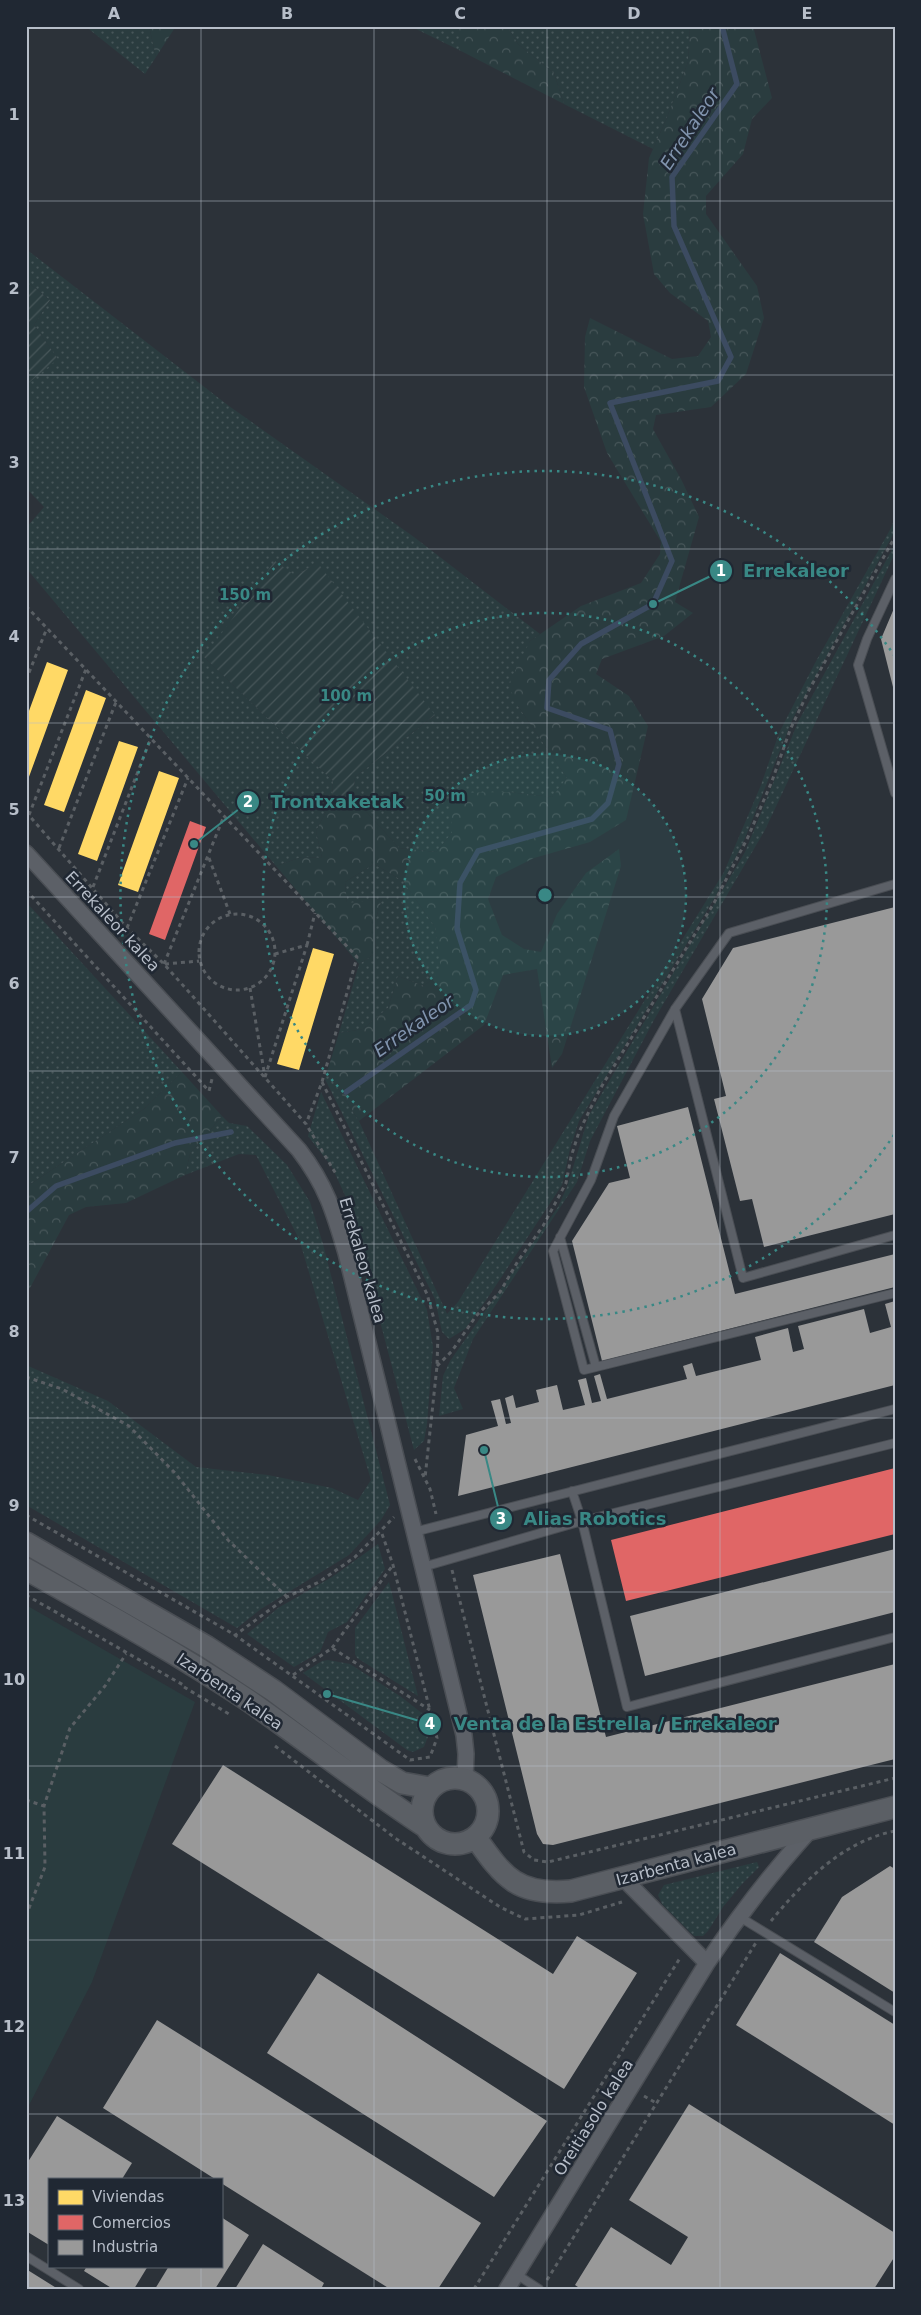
<svg xmlns="http://www.w3.org/2000/svg" width="921" height="2315" font-family="'DejaVu Sans',sans-serif">
<style>
.grass{fill:url(#grass-dots)}
.forest{fill:url(#forest-crowns)}
.park{fill:#2a3c3f}
.garden{fill:url(#garden-furrows)}
.homes{fill:#ffd966}
.shops{fill:#e06666}
.industry{fill:#999}
.lines{fill:none;stroke-linecap:round;stroke-linejoin:round}
.stream{stroke:#3c4b61;stroke-width:5.5}
.lane-casing{stroke:#4a4e54;stroke-width:10}
.street-casing{stroke:#4a4e54;stroke-width:18}
.secondary-casing{stroke:#4a4e54;stroke-width:24}
.path{stroke:#5a5f64;stroke-width:3;stroke-dasharray:4 4;stroke-linecap:butt}
.lane{stroke:#5c6067;stroke-width:8}
.street{stroke:#5c6067;stroke-width:15}
.secondary{stroke:#5b5f65;stroke-width:21}
.grid{fill:none;stroke:#b7bec9;stroke-width:1;stroke-opacity:0.55}
.ring{fill:none;stroke:#398885;stroke-width:2.5;stroke-dasharray:2.5 5}
.labels{text-anchor:middle;stroke-width:5;stroke-linejoin:round;paint-order:stroke}
.street-label{font-size:16px;fill:#b7bec9;stroke:#202833}
.water-label{font-size:18px;font-style:italic;fill:#8194ae;stroke:#202833}
.centre{fill:#398885;stroke:#202833;stroke-width:2.5}
.ring-label{font-size:15px;text-anchor:middle;font-weight:bold;fill:#398885;stroke:#202833;stroke-width:5;stroke-linejoin:round;paint-order:stroke}
.leader{fill:none;stroke:#398885;stroke-width:2}
.callout-dot{fill:#398885;stroke:#202833;stroke-width:2}
.mark-label{font-size:15px;text-anchor:middle;font-weight:bold;fill:#fff}
.callout-label{font-size:18px;text-anchor:middle;font-weight:bold;fill:#398885;stroke:#202833;stroke-width:5;stroke-linejoin:round;paint-order:stroke}
.neatline{fill:none;stroke:#b7bec9;stroke-width:2}
.grid-label{font-size:16px;text-anchor:middle;font-weight:bold;fill:#b7bec9}
</style>
<defs>
<pattern id="grass-dots" width="8" height="8" patternUnits="userSpaceOnUse" patternTransform="scale(1.25)"><rect width="8" height="8" fill="#2a3c3f"/><path d="M2 2h.1M6 6h.1" fill="none" stroke="#475659" stroke-width="1.8" stroke-linecap="round"/></pattern>
<pattern id="forest-crowns" width="20" height="18" patternUnits="userSpaceOnUse" patternTransform="scale(1.25)"><rect width="20" height="18" fill="#2a3c3f"/><path d="M2 6a3 3 0 1 1 6 0M12 15a3 3 0 1 1 6 0" fill="none" stroke="#475659"/></pattern>
<pattern id="garden-furrows" width="10" height="10" patternUnits="userSpaceOnUse" patternTransform="scale(1.25)"><rect width="10" height="10" fill="#2a3c3f"/><path d="M-1 1l2-2M0 10L10 0M9 11l2-2" fill="none" stroke="#475659"/></pattern>
</defs>
<rect width="100%" height="100%" fill="#2c3239"/>
<path class="grass" d="M85 26H149L156 57 145 74Z
M410 26H459V50Z
M507 26H690L688 62 666 120 653 149 564 104 554 73 518 44Z
M26 249 229 406 414 537 540 634 530 641 518 706 567 778 552 797 508 792 452 833 436 852 399 848 353 797 355 777 434 716 316 563 296 576 204 657 333 781 332 800 316 831 322 858 302 857 276 866 26 568V528L44 507 26 488V385L57 358 34 325 50 300 26 281Z
M895 517V531L793 718 743 843 715 897 579 1121 570 1149 562 1185 487 1299 465 1329 449 1339 442 1332 435 1299 325 1079 327 1072 359 1121 447 1314 458 1302 724 872 761 785 779 733 815 663 891 528Z
M895 544V553L765 830 654 1020 590 1141 577 1182 473 1339 454 1388 463 1409 439 1416 443 1376 450 1361 558 1207 567 1187 589 1115 745 852 798 722Z
M374 864 403 881 435 927 442 971 424 986 398 976 388 1008 363 1029 339 1033 359 964 376 953 374 924 382 899 347 904 345 882Z
M26 902 182 1072 144 1109 26 1187Z
M321 1092 427 1310 433 1347 427 1424 424 1441 414 1450 349 1204 332 1167 308 1136Z
M222 1116 229 1123 247 1126 287 1165 310 1202 323 1244 390 1505 381 1520 349 1555 261 1609 237 1628 26 1505V1365L108 1401 196 1467 268 1475 332 1488 358 1500 371 1480 299 1239 256 1155 239 1154 185 1175 190 1154Z
M378 1544 385 1569 347 1622 328 1632 320 1652 294 1667 247 1634 278 1608 332 1577Z
M389 1582 418 1696 357 1658 355 1654V1628Z
M328 1660 350 1664 400 1696 423 1714 429 1734 424 1747 413 1752 407 1750 303 1673 322 1661Z
M757 1862 759 1867 742 1884 723 1907 708 1931 703 1936H694L662 1904 658 1895 664 1885Z"/>
<path class="forest" d="M149 26H176L156 57Z
M459 26H507L518 44 554 73 564 104 459 50Z
M690 26H753L772 98 752 119 743 154 706 196V214L757 286 764 318 746 374 711 407 656 415 653 429 682 481 699 517 675 602 693 613 664 636 602 659 596 674 629 696 648 726 626 820 590 842 534 858 496 877 488 899 502 935 524 949 541 952 557 914 586 873 619 849 621 866 562 1054 552 1068 537 969 503 975 484 1025 359 1121 327 1072 339 1033 363 1029 388 1008 398 976 424 986 441 971 435 927 403 881 374 864 345 882 347 903 382 899 374 924 376 953 359 964 276 866 302 857 322 858 316 831 332 800 353 797 399 848 436 852 452 833 450 793 508 792 552 797 567 778 518 706 508 685 530 641 581 606 641 583 660 554 661 542 607 453 584 387 585 337 590 318 672 359 698 356 711 337 708 321 670 293 654 274 643 214 649 158 666 120 688 62Z
M182 1072 222 1116 190 1154 185 1175 126 1203 86 1207 69 1215 30 1288 26 1291V1187L144 1109Z"/>
<path class="park" d="M26 1605 195 1702 92 1982 26 2111Z"/>
<path class="garden" d="M26 281 50 300 34 325 58 359 26 385Z
M275 561 296 576 317 562 435 715 355 777 353 797 332 800 333 781 204 657Z"/>
<path class="homes" d="M47 662 68 670 26 785V719Z
M86 690 106 698 64 812 44 805Z
M119 741 138 747 97 861 78 854Z
M159 771 179 778 138 892 118 885Z
M313 948 334 954 299 1070 277 1064Z"/>
<path class="shops" d="M190 821 206 827 165 940 149 934Z
M895 1468V1534L626 1601 611 1540Z"/>
<path class="industry" d="M895 606V691H894L881 639Z
M895 907V1214L764 1247 752 1199 740 1201 714 1099 726 1096 702 999 733 948Z
M688 1107 735 1294 895 1254V1287L602 1361 572 1241 609 1183 630 1178 617 1126Z
M895 1301V1385L458 1496 466 1435 498 1426 491 1401 500 1399 506 1424 511 1423 505 1398 513 1395 516 1408 539 1402 536 1390 557 1385 563 1410 585 1405 578 1380 586 1378 592 1403 601 1401 594 1376 600 1374 607 1399 687 1379 683 1366 692 1363 696 1376 761 1360 755 1337 788 1328 793 1352 804 1349 798 1326 864 1309 870 1333 891 1327 885 1304Z
M895 1549V1612L645 1676 630 1616Z
M560 1554 606 1737 895 1664V1759L553 1845 543 1844 537 1834 473 1575Z
M223 1765 553 1974 577 1936 637 1973 564 2089 172 1844Z
M890 1866 895 1869V1993L814 1942 842 1897Z
M780 1953 895 2025V2125L736 2025Z
M318 1973 547 2121 494 2197 267 2053Z
M157 2020 481 2223 438 2289H390L221 2183V2179H215L103 2108Z
M689 2104 895 2233V2256L874 2289H581L575 2285 611 2227 671 2265 688 2237 629 2200Z
M57 2116 132 2163 122 2179H49V2245L26 2231V2165Z
M221 2217 249 2235 215 2289H155L169 2266H221Z
M263 2244 324 2283 321 2289H235Z
M87 2266H148L134 2289H113L84 2271Z
M26 2269 58 2289H26Z"/>
<g class="lines">
<path class="stream" d="M346 1092 471 1005 476 990 457 929 460 883 478 851 592 819 608 803 619 764 610 730 547 708 549 680 581 644 653 604 672 561 610 403 718 381 731 357 674 226 672 177 737 84 722 26
M26 1212 56 1186 175 1143 231 1132"/>
<g class="lane-casing">
<path id="lane" d="M895 579 867 639 858 665 895 793
M895 884 729 933 675 1009 614 1116 591 1180 553 1251 584 1370 895 1293
M675 1009 743 1278 895 1235
M560 1237 596 1367
M572 1491 582 1521 627 1707 895 1637
M414 1532 895 1409
M423 1567 582 1521 895 1443
M738 1916 895 2012
M26 2256 79 2289
M516 2274 539 2289"/>
</g>
<g class="street-casing">
<path id="street" d="M26 853 299 1150C326 1185 334 1212 346 1253L464 1735 466 1754 465 1778
M623 1878 707 1963
M507 2289 707 1963C739 1915 773 1871 812 1828"/>
</g>
<g class="secondary-casing">
<path id="secondary" d="M26 1543 207 1647 274 1691 380 1770 402 1783 430 1788
M26 1569C101 1611 177 1653 249 1701 308 1742 365 1787 426 1827
M422 1811a33 33 0 1 1 66 0a33 33 0 1 1-66 0Z
M476 1838C504 1878 518 1896 571 1891L895 1807"/>
</g>
<path class="path" d="M26 606 357 957 322 1082 306 1124
M26 680 47 628
M26 812 127 928 164 964 306 1124 336 1174
M29 815 86 669
M59 848 116 702
M209 858 230 914
M93 887 151 738
M26 890 209 1091 212 1079
M199 952a38 38 0 1 1 76 0a38 38 0 1 1-76 0Z
M127 928 188 778
M307 945 315 913
M164 964 224 816
M165 964 199 961
M250 988 265 1077
M265 1077 307 945 275 954
M322 1082 427 1294 438 1333 437 1366 425 1478
M437 1366 452 1351 476 1316 500 1292 518 1261 543 1226 566 1183 571 1157 579 1132 600 1089 714 903 748 837 772 781 790 730 809 690 895 537
M26 1377 62 1389 129 1426 175 1473 228 1540 287 1597
M415 1459 430 1489 436 1514
M26 1515 235 1635 410 1760 430 1757 437 1738 393 1565 381 1531
M452 1570 524 1852 534 1860 548 1862 895 1778
M26 1595 185 1686
M234 1636 287 1597 319 1582 355 1557 394 1517
M332 1648 393 1565
M293 1675 332 1648 430 1710
M184 1687 229 1714
M275 1746 395 1838 500 1907 525 1919 579 1915 622 1902
M26 1800 44 1806
M26 1916 45 1867 44 1806 70 1728 105 1686 126 1654
M771 1921C803 1882 843 1841 895 1831
M644 2096 656 2103
M547 2280 757 1941
M474 2289 680 1958"/>
<use href="#lane" class="lane"/>
<use href="#street" class="street"/>
<use href="#secondary" class="secondary"/>
</g>
<path class="grid" d="M201 26V2179M374 26V2289M547 26V2289M720 26V2289M26 201H895M26 375H895M26 549H895M26 723H895M26 897H895M26 1071H895M26 1244H895M26 1418H895M26 1592H895M26 1766H895M26 1940H895M26 2114H895M201 2266V2289"/>
<circle cx="545" cy="895" r="141" fill="#398885" fill-opacity=".12"/>
<g class="ring">
<circle cx="545" cy="895" r="141"/>
<circle cx="545" cy="895" r="282"/>
<path d="M894 1135A424 424 0 1 1 894 655"/>
</g>
<g class="labels">
<g class="street-label">
<text transform="translate(113 921) rotate(47)" y="6">Errekaleor kalea</text>
<text transform="translate(363 1260) rotate(74)" y="6">Errekaleor kalea</text>
<text transform="translate(230 1691) rotate(34)" y="6">Izarbenta kalea</text>
<text transform="translate(676 1864) rotate(-15)" y="6">Izarbenta kalea</text>
<text transform="translate(593 2117) rotate(-58)" y="6">Oreitiasolo kalea</text>
</g>
<g class="water-label">
<text transform="translate(690 129) rotate(-57)" y="6">Errekaleor</text>
<text transform="translate(414 1026) rotate(-35)" y="6">Errekaleor</text>
</g>
</g>
<circle cx="545" cy="895" r="8" class="centre"/>
<g class="ring-label">
<text x="245" y="600">150 m</text>
<text x="346" y="701">100 m</text>
<text x="445" y="801">50 m</text>
</g>
<path class="leader" d="M653 604L721 571M194 844L248 802M484 1450L501 1519M327 1694L430 1724"/>
<g class="callout-dot">
<circle cx="653" cy="604" r="5"/>
<circle cx="194" cy="844" r="5"/>
<circle cx="484" cy="1450" r="5"/>
<circle cx="327" cy="1694" r="5"/>
<circle cx="721" cy="571" r="12"/>
<circle cx="248" cy="802" r="12"/>
<circle cx="501" cy="1519" r="12"/>
<circle cx="430" cy="1724" r="12"/>
</g>
<g class="mark-label">
<text x="721" y="576">1</text>
<text x="248" y="807">2</text>
<text x="501" y="1524">3</text>
<text x="430" y="1729">4</text>
</g>
<g class="callout-label">
<text x="796" y="577">Errekaleor</text>
<text x="337" y="808">Trontxaketak</text>
<text x="595" y="1525">Alias Robotics</text>
<text x="615" y="1730">Venta de la Estrella / Errekaleor</text>
</g>
<rect width="921" height="2315" fill="none" stroke="#202833" stroke-width="55"/>
<rect x="48" y="2178" width="175" height="90" fill="#202833" stroke="#5c646f"/>
<rect x="58" y="2190" width="25" height="15" fill="#ffd966" stroke="#5c646f"/>
<text x="92" y="2202" font-size="15" fill="#b7bec9">Viviendas</text>
<rect x="58" y="2215" width="25" height="15" fill="#e06666" stroke="#5c646f"/>
<text x="92" y="2228" font-size="15" fill="#b7bec9">Comercios</text>
<rect x="58" y="2240" width="25" height="15" fill="#999999" stroke="#5c646f"/>
<text x="92" y="2252" font-size="15" fill="#b7bec9">Industria</text>
<rect x="28" y="28" width="866" height="2260" class="neatline"/>
<g class="grid-label">
<text x="114" y="19">A</text>
<text x="287" y="19">B</text>
<text x="460" y="19">C</text>
<text x="634" y="19">D</text>
<text x="807" y="19">E</text>
<text x="14" y="120">1</text>
<text x="14" y="294">2</text>
<text x="14" y="468">3</text>
<text x="14" y="642">4</text>
<text x="14" y="815">5</text>
<text x="14" y="989">6</text>
<text x="14" y="1163">7</text>
<text x="14" y="1337">8</text>
<text x="14" y="1511">9</text>
<text x="14" y="1685">10</text>
<text x="14" y="1859">11</text>
<text x="14" y="2032">12</text>
<text x="14" y="2206">13</text>
</g>
</svg>
